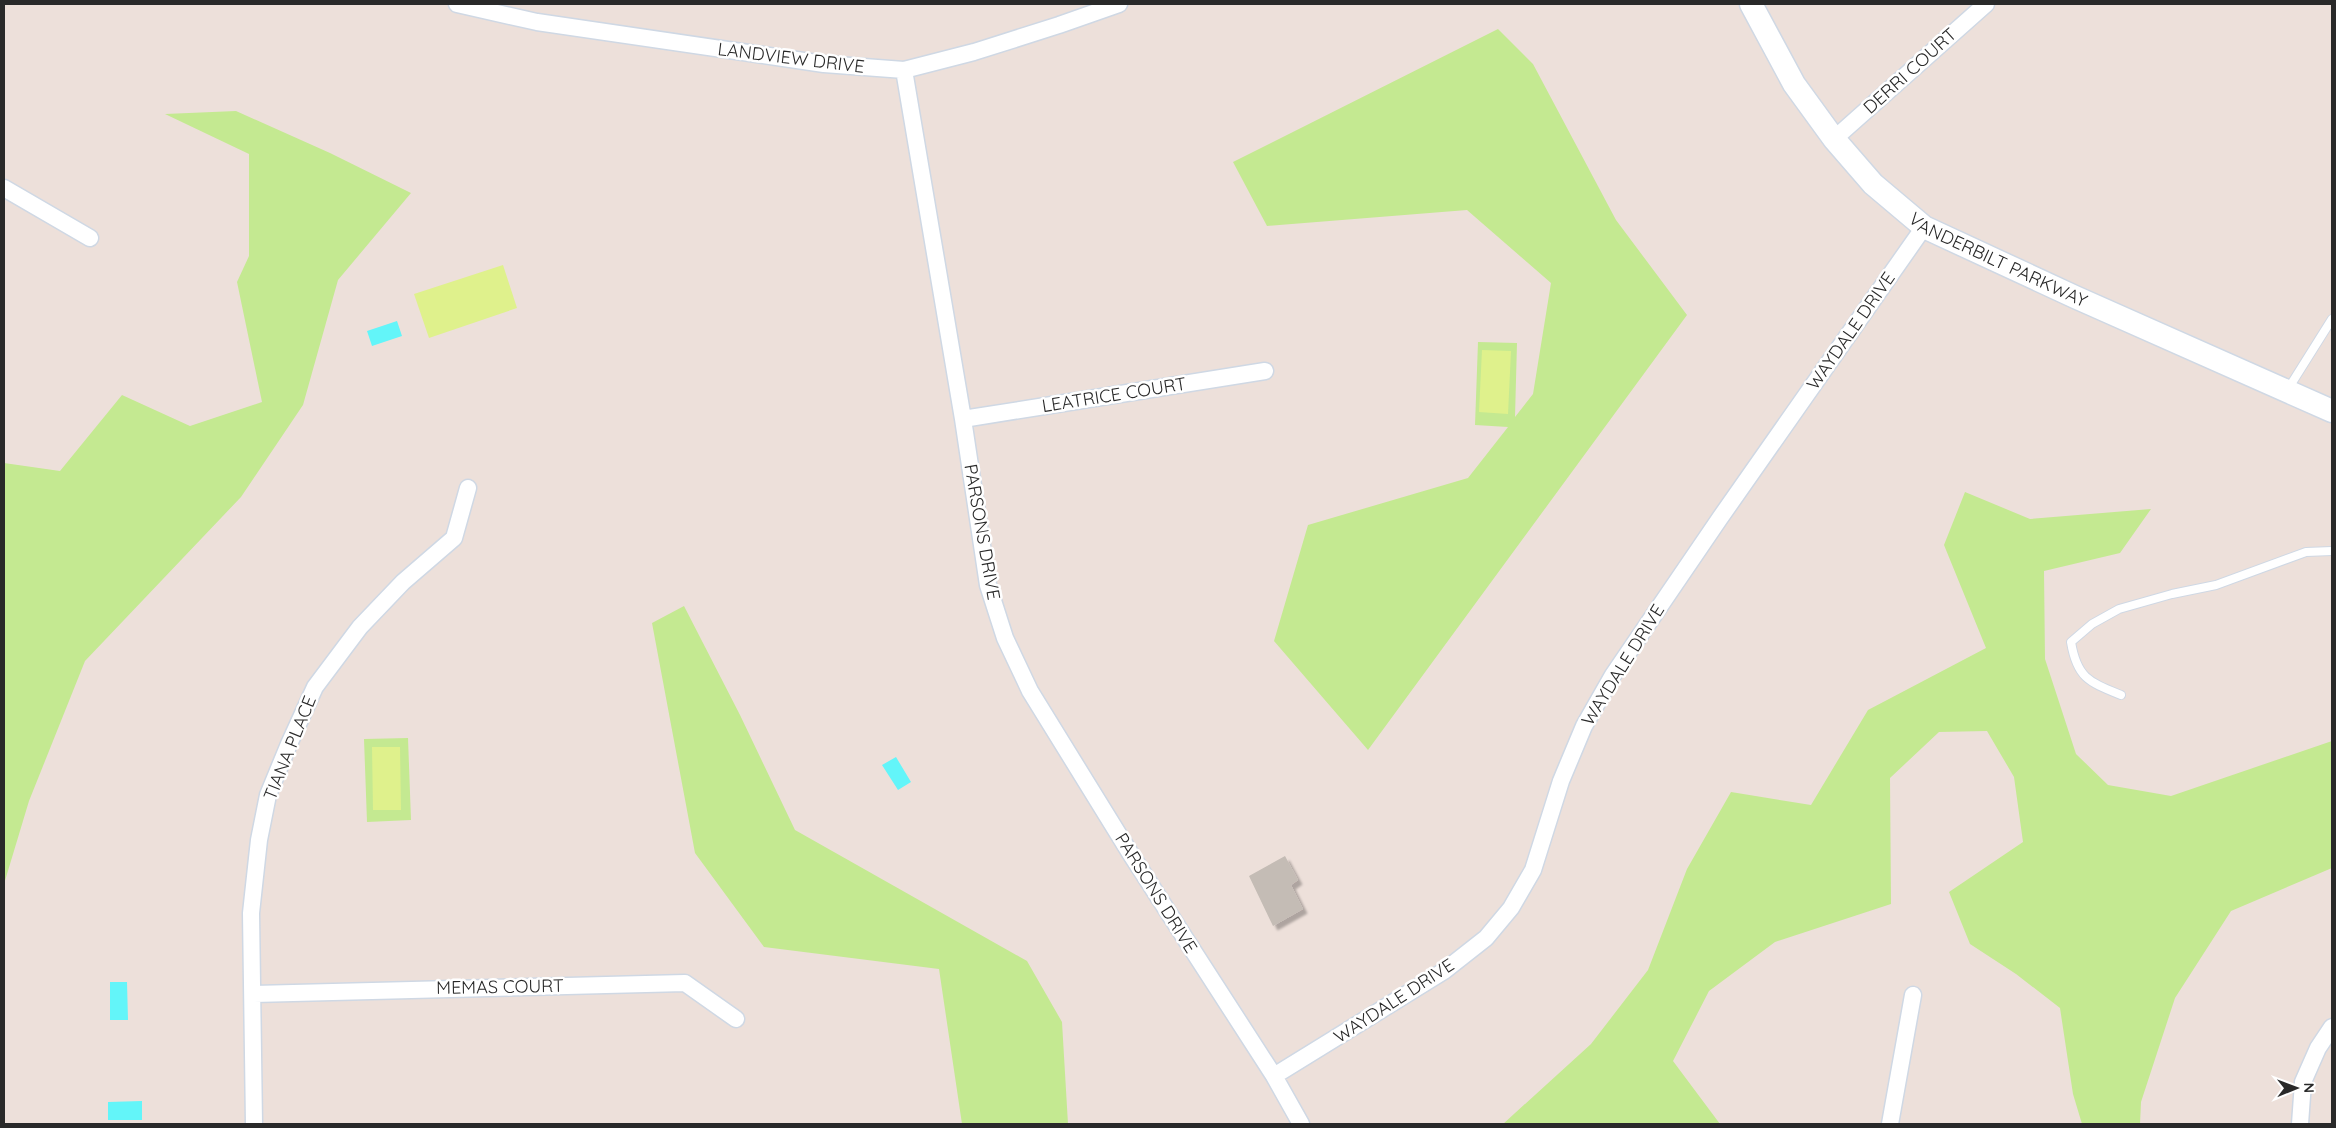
<svg xmlns="http://www.w3.org/2000/svg" width="2336" height="1128" font-family="Quicksand,sans-serif">
<style>
.green{fill:#c4e991}
.pitch{fill:#dff18c}
.water{fill:#63f5f9}
.building{fill:#c4bcb5;filter:url(#shadow)}
.lines{fill:none;stroke-linecap:round;stroke-linejoin:round}
.service-casing{stroke:#cfd8e4;stroke-width:10}
.minor-casing{stroke:#cfd8e4;stroke-width:19}
.secondary-casing{stroke:#cfd8e4;stroke-width:25}
.service{stroke:#fff;stroke-width:8}
.minor{stroke:#fff;stroke-width:16}
.secondary{stroke:#fff;stroke-width:22}
.labels{text-anchor:middle;stroke-width:5;stroke-linejoin:round;paint-order:stroke}
.street-label{font-size:18px;fill:#292929;stroke:#fff}
</style>
<defs>
<filter id="shadow"><feDropShadow dx="4.5" dy="4.5" stdDeviation="1" flood-color="#0004"/></filter>
</defs>
<rect width="100%" height="100%" fill="#ede0da"/>
<path class="green" d="M1498 29 1533 64 1616 220 1687 315 1368 750 1274 641 1308 525 1468 478 1508 427 1475 425 1478 342 1517 343 1515 417 1533 394 1551 283 1467 210 1267 226 1233 162Z
M236 111 330 153 411 193 338 280 303 405 241 497 85 661 29 801 4 884V463L60 471 122 395 190 426 262 402 237 282 249 256V154L165 114Z
M1965 492 2030 519 2151 509 2120 553 2044 571 2045 659 2076 754 2108 785 2171 796 2332 741V868L2231 911 2175 998 2141 1102 2140 1124H2082L2073 1094 2060 1008 2016 974 1970 944 1949 892 2023 842 2014 777 1987 731 1939 732 1890 778 1891 904 1775 942 1709 991 1673 1061 1720 1124H1503L1591 1044 1648 970 1687 869 1731 792 1811 805 1868 710 1986 648 1944 545Z
M684 606 740 715 795 830 1027 961 1062 1022 1068 1124H962L939 969 764 947 695 853 652 623Z
M408 738 411 820 367 822 364 739Z"/>
<path class="pitch" d="M503 265 517 308 429 338 414 294Z
M1482 350 1511 351 1508 414 1479 412Z
M372 747H400L401 810H373Z"/>
<path class="water" d="M397 321 402 336 372 346 367 331Z
M896 757 911 782 898 790 882 765Z
M110 982H127L128 1020H110Z
M142 1101V1120H108V1102Z"/>
<path class="building" d="M1285 856 1298 880 1291 885 1303 909 1273 926 1249 876Z"/>
<g class="lines">
<g class="service-casing">
<path id="service" d="M2288 389 2332 319
M2121 695C2089 682 2077 678 2071 642L2092 624 2119 609 2172 594 2216 585 2306 552 2332 551"/>
</g>
<g class="minor-casing">
<path id="minor" d="M457 4 537 22 824 64 904 70 974 52 1059 25 1119 4
M904 70 963 419 988 585 1005 638 1030 691 1130 853 1274 1076 1301 1124
M1834 139 1986 4
M4 188 90 238
M963 419 1265 371
M253 994 685 983 736 1019
M1274 1076 1444 971 1486 938 1511 908 1533 870 1561 781 1584 726 1613 675 1720 518 1924 227
M254 1124 251 913 259 840 268 795 289 744 315 687 360 627 403 582 454 538 468 488
M1890 1124 1913 995
M2300 1124 2303 1082 2318 1048 2332 1027"/>
</g>
<g class="secondary-casing">
<g id="secondary">
<path id="s1" d="M1751 4 1794 84 1834 139 1873 184 1924 227 2075 297 2332 411"/>
</g>
</g>
<use href="#service" class="service"/>
<use href="#minor" class="minor"/>
<use href="#secondary" class="secondary"/>
</g>
<g class="labels">
<g class="street-label">
<text transform="translate(791 58) rotate(7)" y="6">LANDVIEW DRIVE</text>
<text transform="translate(1910 71) rotate(-42)" y="6">DERRI COURT</text>
<text dy="6" stroke="none"><textPath href="#s1" startOffset="366">VANDERBILT PARKWAY</textPath></text>
<text transform="translate(1851 331) rotate(-55)" y="6">WAYDALE DRIVE</text>
<text transform="translate(1114 395) rotate(-9)" y="6">LEATRICE COURT</text>
<text transform="translate(982 532) rotate(80)" y="6">PARSONS DRIVE</text>
<text transform="translate(1623 665) rotate(-58)" y="6">WAYDALE DRIVE</text>
<text transform="translate(290 748) rotate(-68)" y="6">TIANA PLACE</text>
<text transform="translate(1156 893) rotate(58)" y="6">PARSONS DRIVE</text>
<text transform="translate(500 987) rotate(-1)" y="6">MEMAS COURT</text>
<text transform="translate(1394 1001) rotate(-33)" y="6">WAYDALE DRIVE</text>
</g>
</g>
<rect width="2336" height="1128" fill="none" stroke="#292929" stroke-width="10"/>
<g transform="translate(2296 1088) rotate(89)" stroke="#ffffff" stroke-width="4" paint-order="stroke">
<path d="M0-4L9 19L0 12L-9 19Z" fill="#292929"/>
<text y="-8" font-size="14" font-weight="bold" text-anchor="middle" fill="#292929">N</text>
</g>
</svg>
